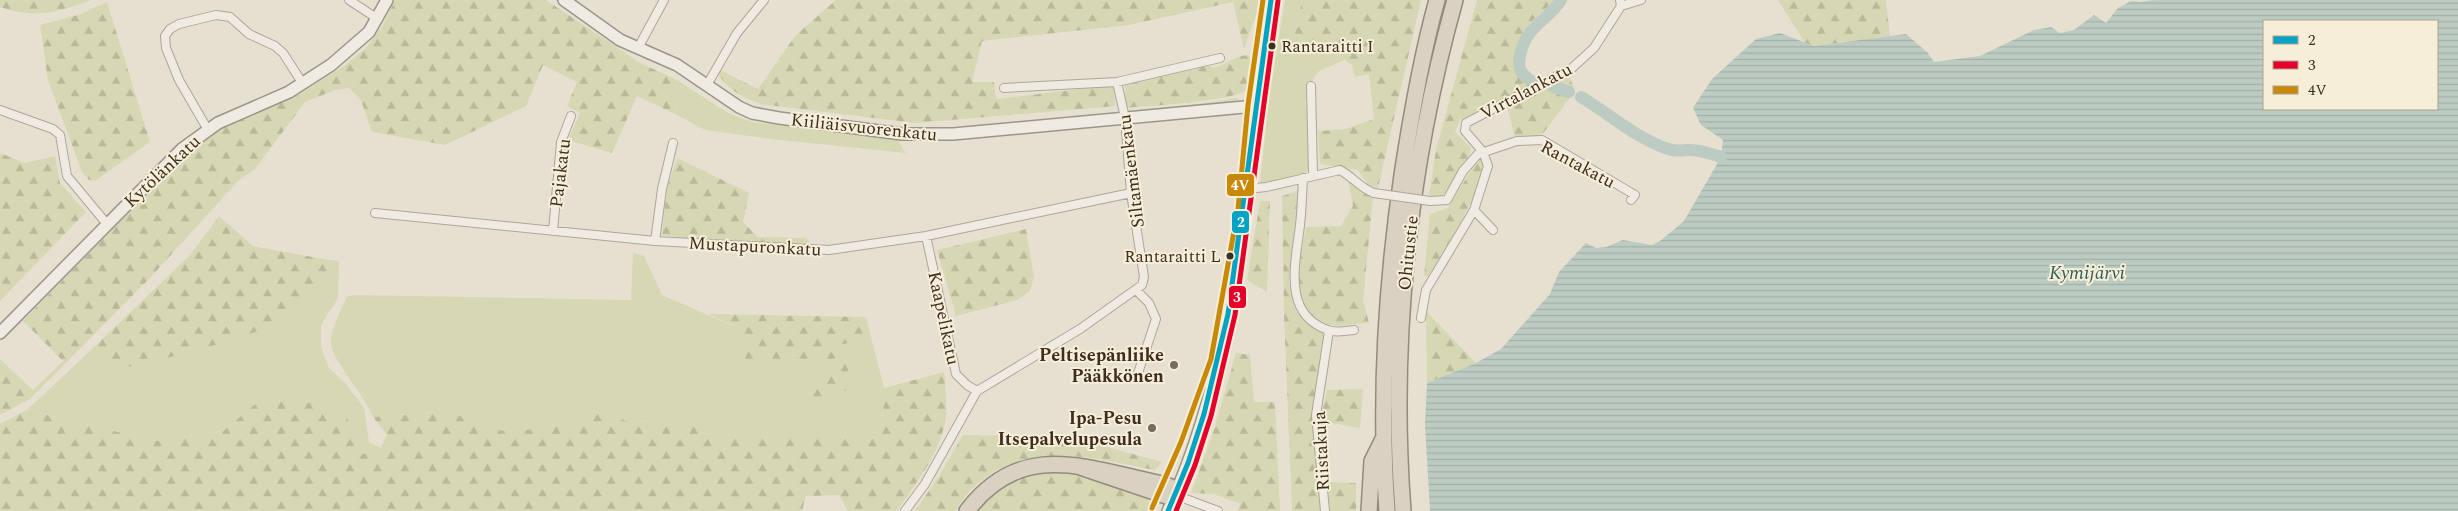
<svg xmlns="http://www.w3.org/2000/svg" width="2458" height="511" font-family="Spectral,serif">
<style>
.grass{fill:#d6d7b3}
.forest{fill:url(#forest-firs)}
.water{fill:url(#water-rules);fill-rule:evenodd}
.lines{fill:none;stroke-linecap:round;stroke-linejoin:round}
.river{stroke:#bcccc2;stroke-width:12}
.street-casing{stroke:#ada599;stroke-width:10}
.secondary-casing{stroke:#9c958a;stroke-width:14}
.highway-casing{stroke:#928b80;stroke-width:18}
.street{stroke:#efebe3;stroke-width:8}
.secondary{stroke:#efebe3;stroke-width:11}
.highway{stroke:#dad1c2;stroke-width:15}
.street-bridge-casing{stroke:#ada599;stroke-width:10;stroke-linecap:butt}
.street-bridge{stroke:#efebe3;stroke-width:8}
.bus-1-casing{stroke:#f7eed8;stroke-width:9}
.bus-2-casing{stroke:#f7eed8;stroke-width:9}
.bus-3-casing{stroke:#f7eed8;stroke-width:9}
.bus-1{stroke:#03a3c5;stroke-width:5}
.bus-2{stroke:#e4002b;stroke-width:5}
.bus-3{stroke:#c88808;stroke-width:5}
.bus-dot{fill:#3d2e20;stroke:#f7eed8;stroke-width:2}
.poi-dot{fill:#786c5e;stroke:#f7eed8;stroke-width:2}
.labels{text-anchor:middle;stroke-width:4;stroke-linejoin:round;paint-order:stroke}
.bus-label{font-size:17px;fill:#3d2e20;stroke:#f7eed8;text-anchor:start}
.street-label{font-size:18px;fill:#3d2e20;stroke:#f7eed8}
.poi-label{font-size:18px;font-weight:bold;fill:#3d2e20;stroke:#f7eed8;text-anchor:end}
.water-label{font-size:19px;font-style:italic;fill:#2f5d5a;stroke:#f7eed8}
.line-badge{stroke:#f7eed8;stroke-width:2}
.badge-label{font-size:14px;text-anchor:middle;font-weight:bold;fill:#fff}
</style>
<defs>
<pattern id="forest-firs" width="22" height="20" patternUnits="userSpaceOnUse" patternTransform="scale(1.25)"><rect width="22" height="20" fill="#d6d7b3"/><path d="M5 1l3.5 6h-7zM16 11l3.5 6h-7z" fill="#b9b99a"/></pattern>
<pattern id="water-rules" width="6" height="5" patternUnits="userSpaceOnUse" patternTransform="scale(1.25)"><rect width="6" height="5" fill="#bcccc2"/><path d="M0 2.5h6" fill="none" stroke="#a2b0a6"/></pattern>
</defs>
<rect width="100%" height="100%" fill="#e7e0d1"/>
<path class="grass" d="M1285 0H1302L1294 38 1338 49 1345 60 1319 71 1309 84 1305 103 1308 115 1311 166 1306 172 1263 184 1260 183 1269 99Z
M677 80 728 113 752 122 897 139 906 153 771 139 705 130 675 114Z
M1236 98 1239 99 1230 103 1135 115V110L1206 103Z
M633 253 644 256 662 295 735 327 746 362 822 358 827 381 854 388 840 345 871 337 884 388 883 431 840 438H778L704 433 690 423 626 421 605 410 571 423 513 432 490 429 448 411 373 417C365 396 332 360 331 344 330 330 341 310 347 297L353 295 631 300Z
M329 260 339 261 338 298 321 325V347L329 368 346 384 364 408 369 442 381 448 360 455 347 417 259 401 223 431 155 441 27 410 90 351 124 368 325 279Z"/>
<path class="forest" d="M0 0H91C57 13 35 19 0 7Z
M395 0H546L640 63 677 80 675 114 637 96 612 153 568 140 580 113 567 106 577 82 543 65 526 106 445 145 372 132 361 100 349 88 335 90 305 102 255 169 238 181 148 280 30 399 0 415V359L33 390 63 361 23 321 178 162 216 130 299 95 345 65 366 48 383 25Z
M836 0H1260V3L1244 49 1233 2 1129 25 982 41 972 82H994L996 99 1114 85 1115 106 915 123 760 104C743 97 729 91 719 75L720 70 758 89 795 36Z
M1302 0H1421L1378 188 1369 186 1358 170 1320 164 1318 131 1346 129 1374 119 1369 74 1355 77 1352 65 1345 60 1338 49 1294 38Z
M1477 0H1555L1529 24 1518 44 1515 73 1532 85 1460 120 1455 132 1471 148C1468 166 1453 185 1440 198L1429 195 1436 150Z
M1778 0H1886L1890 36 1814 46 1805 43Z
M107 2 150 142 95 181 89 180 82 172 48 80 40 25 81 14Z
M1247 55 1255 61C1253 69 1252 84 1246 90 1235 101 1146 106 1126 108L1125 83 1205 64 1214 68C1226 65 1234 56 1247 55Z
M1569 75 1575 91 1544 132 1537 138H1515L1507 106Z
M0 153 25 163 55 156 60 183 86 212 0 301Z
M677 158 749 193 743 222 758 237 805 238 810 242V246L719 242 662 235 667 188Z
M1478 159 1483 161C1480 198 1447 245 1428 276H1424L1430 214 1448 208Z
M1348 180 1359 190 1373 198 1363 300 1369 323C1357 323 1338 328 1327 324 1286 311 1301 257 1306 227L1341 226 1353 206Z
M1299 191 1289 282 1296 312 1327 337 1313 422 1320 473 1321 511H1292L1284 315 1282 196Z
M1260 201H1270L1267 292 1247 280Z
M219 216 253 246 329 260 325 279 265 329 196 351 124 368 90 351 190 255Z
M1026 229 1034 277 1030 291 1017 300 956 316 937 250Z
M1426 311 1476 363 1427 383Z
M709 314 866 317 871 337 840 345 854 388 814 399 810 387 827 380 821 358 746 362 735 327Z
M1236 353 1250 355 1254 402H1275L1280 511H1238L1240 504 1214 494 1191 493 1213 433Z
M944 372C945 386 947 401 946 415 943 450 916 483 897 511H848L839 495 806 496 802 511H0V424L27 410 155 441 223 431 259 401 321 403 347 417 360 455 381 448 387 435 373 417 448 411 490 429 513 432 571 423 605 410 626 421 690 423 704 433 778 438H840L883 431 884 388Z
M1363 389 1360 428 1320 421 1327 390Z
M963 435 1071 437 1162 462 1155 470C1101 460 1046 443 995 471 978 482 965 493 956 511H915L939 476Z
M1057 472 1079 474 1145 497 1151 504 1152 511H977C997 482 1023 474 1057 472Z
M1327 482 1356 483V511H1330Z"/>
<path class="water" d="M2154 0H2458V511H1430L1425 424 1427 383 1476 363 1501 349 1550 294 1559 272 1586 243 1596 248 1606 247 1623 240 1652 245 1660 241 1684 221 1721 157 1723 140 1701 125 1693 108 1712 79 1756 39 1780 33 1814 46 1906 34 1928 53 1934 62 1980 56 2034 30 2051 27 2060 33 2074 30 2094 15 2106 23 2118 8 2131 1 2140 2ZM2264 21H2437V109H2264Z"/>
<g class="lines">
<path class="river" d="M1533 82C1522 75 1517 70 1520 56 1526 25 1547 22 1561 0
M1552 86 1569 92
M1581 97C1610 114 1635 138 1668 149 1677 152 1682 150 1691 150 1700 150 1712 154 1721 157"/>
<g class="street-casing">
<path id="street" d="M349 0 378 19
M1621 6 1641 0
M638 48 664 0
M707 85 737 33 764 0
M1311 86 1313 175
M1004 88 1117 82 1220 58
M0 110 53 129 60 135 67 176 107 224
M208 130 179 80 166 48 165 36 170 29 179 24 216 15 230 17 249 34 275 46 283 53 303 84
M1303 178C1302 194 1302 209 1300 225 1296 261 1281 314 1328 330 1335 333 1346 331 1354 330
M1247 189 1266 187 1340 170C1353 177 1360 188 1374 193
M1430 201 1447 200 1463 171 1478 154 1517 141 1542 140 1635 195 1631 200
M1474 210 1493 230
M375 213 655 241 829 250 926 236 1131 193
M553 231 561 142 571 116
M926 236 956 374 967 385 977 391
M655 241 662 189 673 143
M1136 290 1149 303 1156 319 1136 379
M1421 318 1426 290 1474 210 1488 166 1483 152 1465 131 1466 123 1572 68 1594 48 1621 6 1620 0
M1175 495 1218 511
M905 511 925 484 977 391 1080 329 1142 285 1144 277 1131 193 1125 118 1117 82
M1325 511 1316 415 1329 331"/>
</g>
<g class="secondary-casing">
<path id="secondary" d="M564 0 620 40 677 65 739 107 752 113 779 118 902 134H953L1255 106
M0 333 182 149 218 123 289 92 331 65 369 32 387 0
M1168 511C1227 383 1240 247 1255 109 1259 73 1266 36 1271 0"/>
</g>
<g class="highway-casing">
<path id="highway" d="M967 511C1022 438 1088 469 1163 484L1171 487 1175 495 1166 496 1080 467
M1369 511 1372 461 1383 439
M1387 511C1379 399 1386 286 1402 175 1411 116 1421 57 1437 0
M1403 511C1390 340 1409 165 1455 0"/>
</g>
<use href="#street" class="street"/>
<use href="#secondary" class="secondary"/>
<use href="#highway" class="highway"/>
<g class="street-bridge-casing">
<path id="street-bridge" d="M1374 193 1430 201"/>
</g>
<use href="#street-bridge" class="street-bridge"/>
<g class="bus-1-casing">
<path id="bus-1" d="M1168 511 1188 463 1204 414 1228 314 1271 0"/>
</g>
<g class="bus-2-casing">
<path id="bus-2" d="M1176 511 1195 465 1211 416 1235 315 1278 1"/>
</g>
<g class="bus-3-casing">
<path id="bus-3" d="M1152 508 1181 442 1211 359 1238 209 1248 105 1263 0"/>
</g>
<use href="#bus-1" class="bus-1"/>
<use href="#bus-2" class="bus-2"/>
<use href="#bus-3" class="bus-3"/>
</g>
<g class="bus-dot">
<circle cx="1272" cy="46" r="4.5"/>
<circle cx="1230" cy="256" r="4.5"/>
</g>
<g class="poi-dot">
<circle cx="1174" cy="365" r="5"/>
<circle cx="1152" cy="428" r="5"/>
</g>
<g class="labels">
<g class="bus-label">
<text x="1281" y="52">Rantaraitti I</text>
<text x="1221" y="262" text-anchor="end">Rantaraitti L</text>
</g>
<g class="street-label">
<text transform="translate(1526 91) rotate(-28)" y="6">Virtalankatu</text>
<text transform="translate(864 127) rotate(6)" y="6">Kiiliäisvuorenkatu</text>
<text transform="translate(1578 164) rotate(28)" y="6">Rantakatu</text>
<text transform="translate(162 171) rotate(-43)" y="6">Kytölänkatu</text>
<text transform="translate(1131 171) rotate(-97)" y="6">Siltamäenkatu</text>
<text transform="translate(560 173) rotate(-83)" y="6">Pajakatu</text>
<text transform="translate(755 246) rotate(3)" y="6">Mustapuronkatu</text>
<text transform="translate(1408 253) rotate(-84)" y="6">Ohitustie</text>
<text transform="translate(944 318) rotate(78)" y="6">Kaapelikatu</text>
<text transform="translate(1321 451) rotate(-93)" y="6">Riistakuja</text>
</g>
<g class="poi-label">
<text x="1164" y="361">Peltisepänliike<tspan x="1164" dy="21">Pääkkönen</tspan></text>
<text x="1142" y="424">Ipa-Pesu<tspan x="1142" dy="21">Itsepalvelupesula</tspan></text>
</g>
<g class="water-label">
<text x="2087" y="279">Kymijärvi</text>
</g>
</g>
<g class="line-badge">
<rect x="1226" y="173" width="29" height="24" rx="5" fill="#c88808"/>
<rect x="1231" y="210" width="19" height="24" rx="5" fill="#03a3c5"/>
<rect x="1228" y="285" width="19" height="24" rx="5" fill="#e4002b"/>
</g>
<g class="badge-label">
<text x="1240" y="190">4V</text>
<text x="1241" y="227">2</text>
<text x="1237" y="302">3</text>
</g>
<rect x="2263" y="20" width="175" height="90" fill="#f7eed8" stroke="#ada18e"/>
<rect x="2273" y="36" width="25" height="8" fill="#03a3c5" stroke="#ada18e"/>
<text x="2308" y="45" font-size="15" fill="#3d2e20">2</text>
<rect x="2273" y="61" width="25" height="8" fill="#e4002b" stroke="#ada18e"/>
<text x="2308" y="70" font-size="15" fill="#3d2e20">3</text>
<rect x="2273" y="86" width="25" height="8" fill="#c88808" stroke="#ada18e"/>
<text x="2308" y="95" font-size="15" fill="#3d2e20">4V</text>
</svg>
